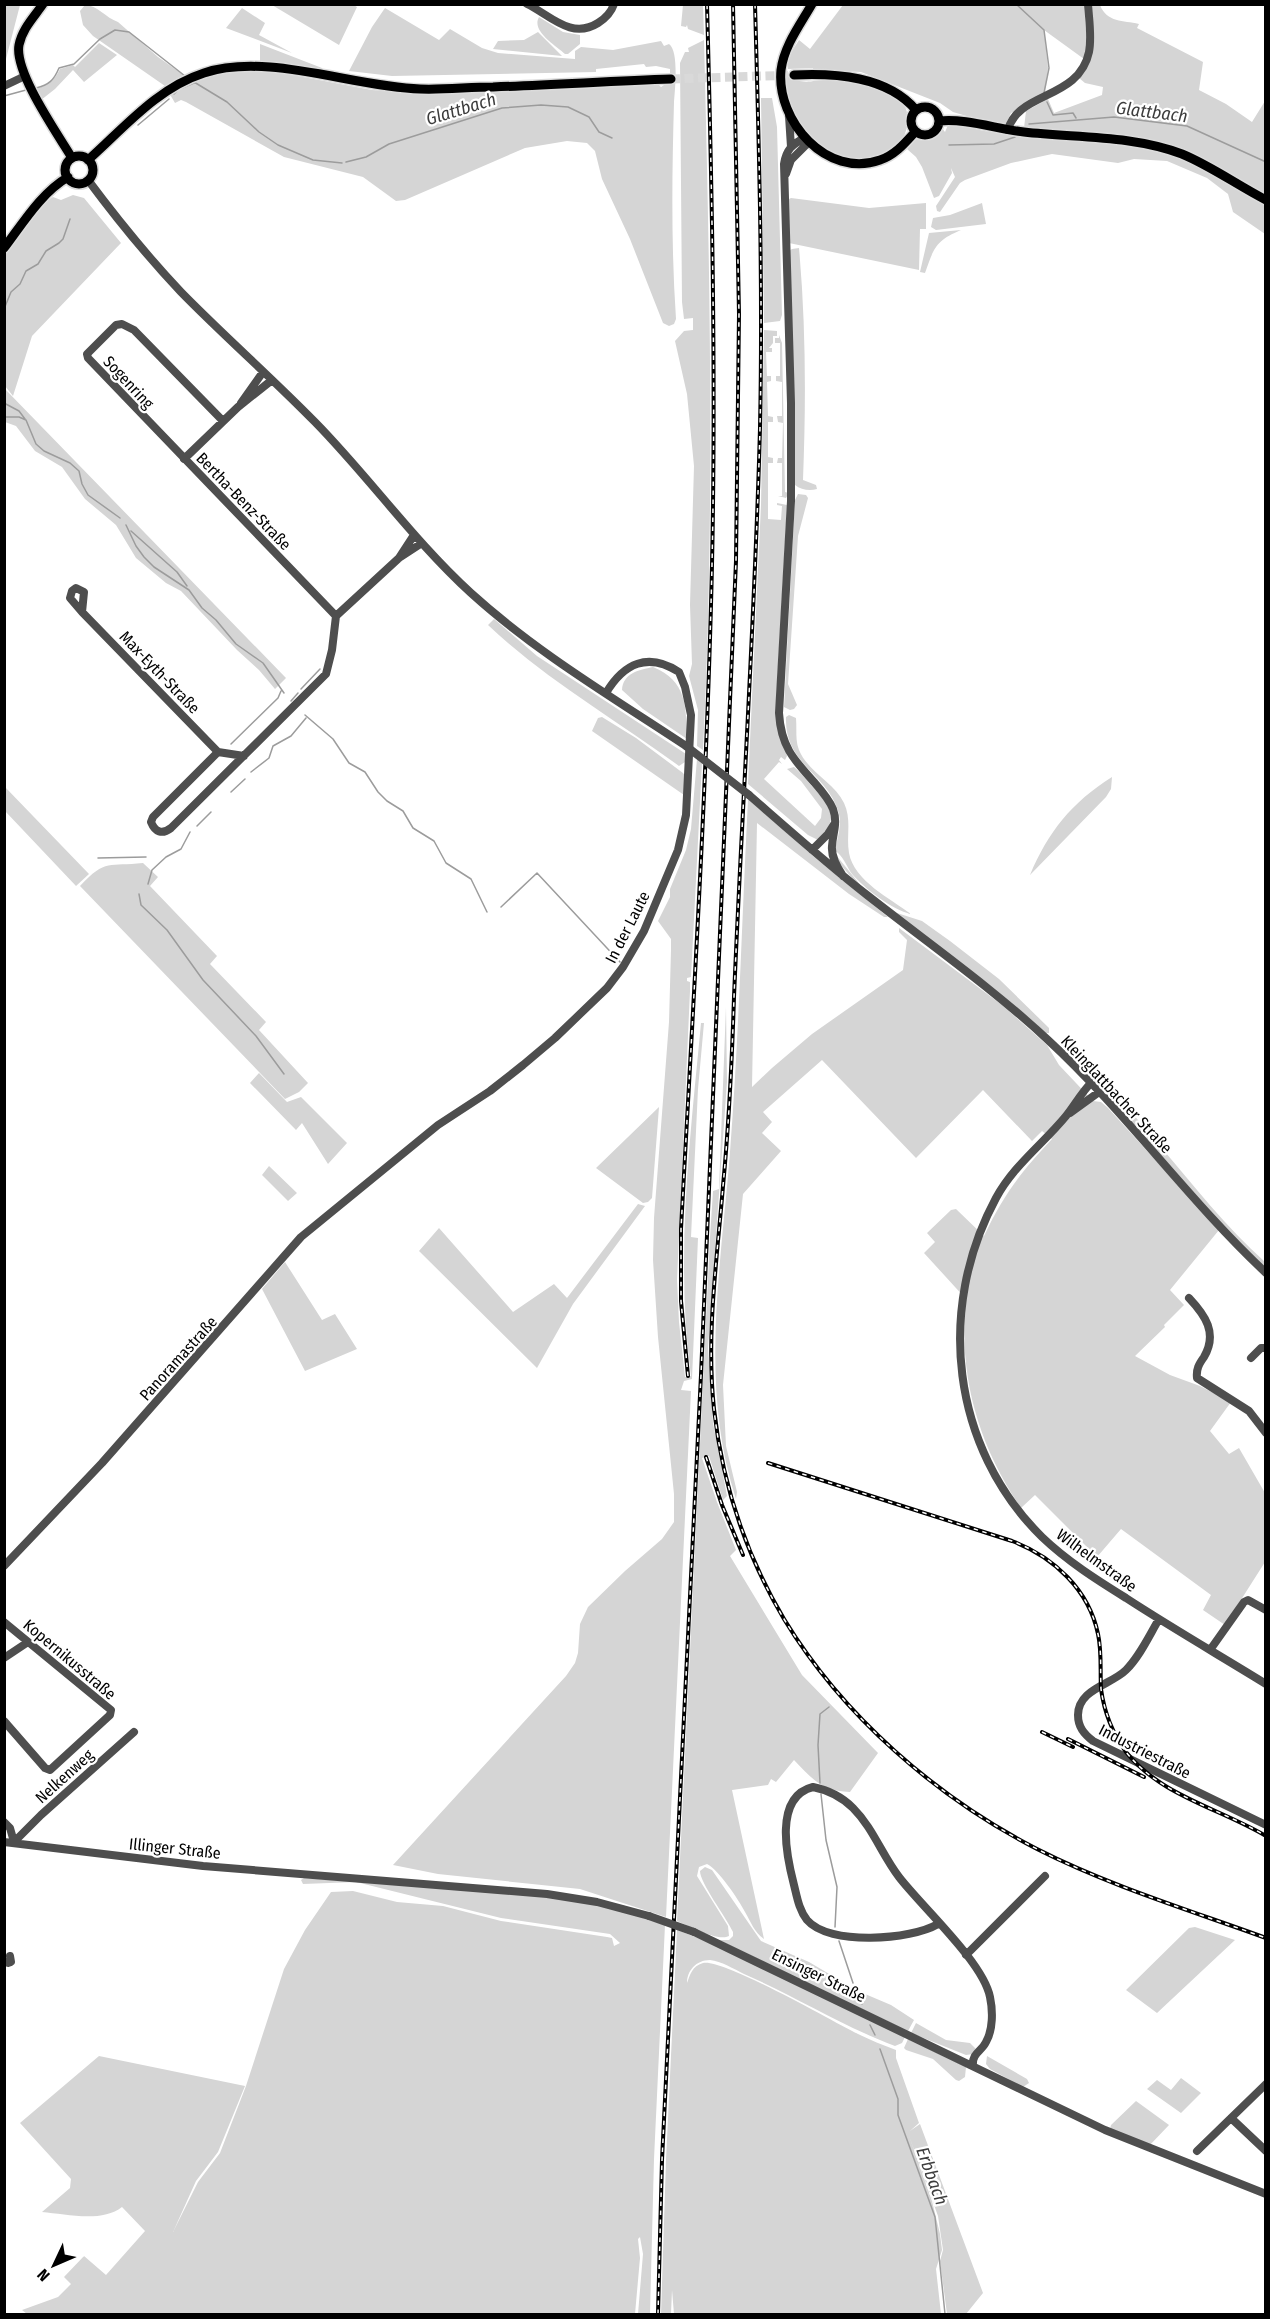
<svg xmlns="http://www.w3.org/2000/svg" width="1270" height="2319" font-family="'Fira Sans Condensed',sans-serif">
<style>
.green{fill:#d5d5d5}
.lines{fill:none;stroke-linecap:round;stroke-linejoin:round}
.stream{stroke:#9c9c9c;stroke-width:1.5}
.major-tunnel{stroke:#d9d9d9;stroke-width:9;stroke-dasharray:9 4.5;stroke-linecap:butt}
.major-casing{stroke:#dbdbdb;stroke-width:12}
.minor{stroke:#4e4e4e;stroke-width:8}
.major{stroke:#000;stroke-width:9}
.rail-casing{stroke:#000;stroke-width:4}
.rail{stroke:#fff;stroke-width:1.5;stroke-dasharray:4.5;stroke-linecap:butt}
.minor-bridge{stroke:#4e4e4e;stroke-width:8}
.labels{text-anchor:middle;stroke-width:4.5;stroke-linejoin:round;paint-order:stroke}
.street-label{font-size:16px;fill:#000;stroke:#fff}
.water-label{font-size:18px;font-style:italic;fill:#3d3d3d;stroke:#fff}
</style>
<rect width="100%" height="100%" fill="#fff"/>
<path class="green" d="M352 4 357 7 339 45 272 5Z
M4 5H20L6 59H4Z
M85 5C97 5 106 18 118 22L158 57 185 76 176 80 181 87 217 74 238 70 282 73 372 90 418 93 657 83 661 87 670 81V69L656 66 646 67 644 64 596 69V72L392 76 349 71 372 27 385 8 439 40 450 29 482 48 498 53 575 59V51L581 47 613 50 661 41 664 46 669 44C679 51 675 89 674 102 672 174 671 246 676 319L674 324 669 326 663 323 630 239 602 179 595 151 587 143 567 141 525 148 405 200 396 201 363 177 284 157 186 102 181 100 175 103 165 86 93 36 83 25 80 11Z
M683 5H703L704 35 688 29 687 25 686 27 681 26Z
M843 5H1084L1087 42 1084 59 1044 30 1048 68 1044 95 1011 113 1006 124 980 120 953 112 940 103 861 72 813 70V68L788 69V57L799 40 810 49Z
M1090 5H1100C1107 23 1123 20 1139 24L1137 28 1203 62 1199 90 1226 104 1252 122 1265 101V195L1191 154 1024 128 1026 111 1048 99 1054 113 1102 95 1103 87 1085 83 1079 78 1084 72Z
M242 8 265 23 259 35 292 53 226 28Z
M539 17 563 32 580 35V44L568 54H565C555 45 531 31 539 17Z
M538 32 562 56 493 49 498 41 524 40Z
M704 40C710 276 715 516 703 750L697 746 698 710 689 676 692 664 690 605 694 466 687 394 675 341 684 331 693 330V318L684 319 682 302 680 63 685 52H689L688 48Z
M99 43 117 55 84 82 73 70 55 89 41 100 36 89C48 85 54 81 60 69L73 65 75 67Z
M260 44 322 68 320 73 260 62Z
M785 75C805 86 809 80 829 80 848 79 885 89 899 100 908 107 908 115 907 125 906 137 898 148 886 153 881 155 875 159 869 160 840 164 803 137 791 111 786 100 785 87 785 75Z
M761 98H772L777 127 782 315 780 321 764 323Z
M955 124 984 131 1129 144 1156 150 1190 160 1265 204V234L1233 212 1228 194 1207 178 1167 161 1134 159 1118 163 1052 154 1011 163 965 180 960 183 940 212 937 211 936 206 955 177 951 168 952 173 939 196 934 198 922 167 916 157 907 149 916 139 932 138 942 128 945 132 948 125Z
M73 195 84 198 121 243 32 336 13 396 5 386V252L41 204 53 197 61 200Z
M791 198 869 208 926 203V229H920L919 270 789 243V199Z
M982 203 986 224 936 230 931 227 933 218 950 215Z
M961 230C935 241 934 248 925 273L920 272 929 233Z
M799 248C806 326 806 403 803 480L816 485 817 489C810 491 801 490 795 485V479L789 251 792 249Z
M764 330 777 331V336H773V343L769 348H772V352H766L767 376H771V381L767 382 768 416 773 417V422H768V457L773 458V463H768V519L781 520 782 506 777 505V503L787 505 776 702 787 756 785 760 781 757 779 760 782 764 779 762 764 779 815 826 821 818 822 809 801 781 787 769 794 767C800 772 805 778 810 784 829 805 842 816 818 840L808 835 748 784 761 505Z
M779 335 782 343 785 492 789 493 786 498 778 496H782V463H777L778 458H782L783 423 778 422 777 416H782V382L776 381V376H780V343H775V338H779Z
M5 389 286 678 275 689 259 670 237 650 181 591 166 583 136 558 116 525 85 499 62 467 35 451 16 426 5 422Z
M798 494 806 495 808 498 798 536 788 684 797 705 794 709 790 710 784 707 795 500Z
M494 619 537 656 686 754 685 762 679 766C615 719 546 680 488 625Z
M653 667C687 681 686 706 687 739L643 709 622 690C623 673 639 670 653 667Z
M789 715 796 718C797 729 795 740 799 750 808 772 834 782 844 803 852 820 846 836 849 853 854 881 891 899 911 914 892 910 864 888 852 874 846 866 843 855 835 851 837 839 842 826 839 814 829 774 784 765 786 717Z
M602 717 636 738 683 773 685 776 684 795 592 731 598 718Z
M697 759 702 763 691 977 687 978V981L690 982V991L677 1280 679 1322 685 1377 691 1376C675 1258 690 1140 701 1023H704L698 1089 691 1237 698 1238 692 1379 684 1381 681 1390 691 1391 666 1917 580 1889 438 1874 393 1865 566 1676 575 1663 578 1653 580 1624 588 1607 625 1571 662 1539 674 1522V1494L658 1337 653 1260 654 1218 669 1022 671 950V939L658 921 670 897V889L686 850 691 829Z
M1112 777 1111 789 1106 797 1030 875C1048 832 1072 802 1112 777Z
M5 787 89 874 76 886 5 811Z
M748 799 813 856 888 917H884L849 894 757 823 752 1087 772 1068 812 1034 903 970 907 940 899 932V928L1002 1005 1047 1045 1059 1065 1093 1101 1101 1102 1108 1108 1219 1230 1170 1290 1184 1305 1164 1325 1165 1327 1135 1356 1170 1375 1200 1386 1231 1402 1210 1431 1229 1454 1239 1448 1265 1493V1562L1225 1625 1203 1610 1211 1595 1121 1529 1097 1557 1035 1495 1021 1508C978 1445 958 1375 966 1299L924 1253 935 1242 927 1233 951 1210 956 1209 984 1236C1004 1194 1021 1172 1052 1139L1042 1131 1032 1141 983 1090 916 1158 822 1060 763 1112 772 1122 762 1133 781 1151 743 1194 723 1385 726 1446 737 1492 736 1499C699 1385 721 1268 730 1152 739 1035 742 916 748 799Z
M836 855 862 887 897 913 922 921 950 941 999 979 1049 1028V1033H1046L1011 1003 857 884 840 864Z
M143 863 158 877 150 886 217 956 210 964 266 1022 259 1030 308 1083 299 1092 285 1099 80 886C106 858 109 867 143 863Z
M726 1007 727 1082 708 1348 713 1423 727 1496 723 1500 709 1456 702 1458 717 1502 736 1550 730 1556 802 1675 878 1753 850 1792C822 1791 812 1779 794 1760L776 1782 771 1779 768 1785 732 1790 764 1939C754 1932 751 1922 745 1912 739 1900 718 1869 707 1864L699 1867 697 1876 728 1926 729 1936C718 1942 689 1926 677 1921L710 1237 713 1191 719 1189Z
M1086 1071C1116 1091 1137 1119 1160 1146 1194 1186 1226 1227 1265 1262V1269L1215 1219Z
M259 1073 287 1102 301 1097 347 1143 328 1164 302 1123 296 1130 250 1083Z
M659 1107 652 1198 648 1202 643 1203 596 1168Z
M269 1166 297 1193 288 1201 262 1175Z
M638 1204 645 1206 573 1304 537 1368 419 1251 439 1228 513 1312 554 1284 567 1298Z
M285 1262 322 1320 335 1314 357 1349 305 1371 262 1289Z
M705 1867 712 1870 761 1941 809 1962 858 1991 891 2005 914 2020 908 2031 719 1940H729L733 1936V1932C726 1917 700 1883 700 1871Z
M304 1878 546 1896 615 1908 665 1925 654 2159 650 2314H638L643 2254 640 2237 638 2239 640 2258 635 2314H27L22 2310 58 2297 71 2284 64 2277 84 2256 106 2275 145 2231 122 2207C102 2223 66 2214 42 2212L70 2188 71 2179 20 2123 99 2056 245 2086 218 2152 196 2181 173 2232 198 2182 220 2153 246 2086 284 1969 305 1930 331 1892 353 1891 397 1902 443 1906 501 1921 607 1937 612 1938 614 1946 620 1943 610 1934 501 1918 356 1882 303 1884 301 1880Z
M1195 1927 1235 1940 1157 2013 1126 1990 1189 1928Z
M677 1930 706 1941 905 2037 902 2043 895 2046C842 2026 795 1996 744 1974 734 1969 721 1961 710 1960 696 1960 687 1971 687 1983 690 1975 692 1966 703 1963 723 1958 833 2022 858 2034 870 2040 883 2045 896 2050V2058L919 2123 910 2131 920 2124 983 2293 966 2314H947L940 2261 943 2250 938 2216 908 2133 932 2201 940 2234 942 2250 936 2269 941 2314H674L672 2290 671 2314H661L666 2160Z
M916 2023 946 2040 970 2043 976 2049 973 2054 966 2055 911 2033Z
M908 2039 966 2067 965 2077 959 2081 956 2080 933 2059 906 2050 904 2048Z
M987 2056 1027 2079 1029 2083 1023 2087 990 2069 986 2064Z
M1181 2078 1201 2093 1181 2113 1147 2089 1157 2080 1171 2090Z
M1136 2101 1169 2125 1149 2146 1110 2129 1111 2125Z"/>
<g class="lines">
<path class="stream" d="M1016 4 1044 30 1049 68 1044 93
M194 82 227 102 259 132 278 145 313 160 342 163
M36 88C49 85 54 80 59 68L74 64 100 39 115 30 129 32 185 76
M182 88 194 83
M174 94 178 90
M4 96 26 90
M1047 102 1053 115 1073 113 1076 118
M1029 124 1114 117 1187 126 1266 162
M138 125 169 99
M949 145 994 144 1015 137
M346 162 366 157 389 144 502 108 541 105 568 107 589 117 599 132 612 138
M4 309 11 292 20 284 26 271 38 264 46 251 59 243 63 239 70 219
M4 403 19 411 25 419
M4 417H19L26 420 36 444 44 451 70 463 79 471 82 484 88 495 120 518
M126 525 136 546 144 557 154 567 189 590 202 608 216 620 236 644 263 663 284 693
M131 531 177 572 187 586
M301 689 320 669
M291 701 298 693
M305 715 333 739 349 763 365 772 378 792 387 801 403 811 413 828 434 841 446 863 471 879 487 912
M231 744 278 698 281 691
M251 772 269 758 273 746 291 736 306 718
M231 792 245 779
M197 826 211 812
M98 858 146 857
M148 884 152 870 166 857 181 849 190 832
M139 894 141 905 167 930 203 980 256 1036 284 1074
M501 907 537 873 620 962
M820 1783 818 1745 820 1714 829 1707
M821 1794 826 1840 837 1887 835 1927
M839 1941 853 1983
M857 1992 862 2004
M870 2025 875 2035
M880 2049 898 2099V2115L935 2217 945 2314"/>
<path class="major-tunnel" d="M671 79 794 75"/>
<g class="major-casing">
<path id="major" d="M43 4C34 17 22 29 19 45 14 72 57 133 72 158
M812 4C800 25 784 46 781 70 776 121 827 179 880 160 895 155 905 143 915 132
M794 75C835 73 887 76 916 110
M911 121a14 14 0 1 1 28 0a14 14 0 1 1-28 0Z
M939 121C965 118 997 129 1024 132 1076 138 1132 135 1182 154 1211 166 1237 185 1266 200
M65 170a14 14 0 1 1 28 0a14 14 0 1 1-28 0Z
M88 160C124 128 157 88 204 73 267 52 353 87 420 89 444 90 469 87 493 87 553 85 612 81 671 79
M4 248C23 223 41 193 68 177"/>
</g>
<path class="minor" d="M527 4C550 15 571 40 598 23 606 18 611 13 614 4
M4 86 25 76
M789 116 791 147
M1008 130C1018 91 1079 100 1089 52 1092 37 1089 20 1088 4
M805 138C792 144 786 150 784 164L791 403V501L779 713C781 746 793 759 814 782 821 790 829 799 833 809 838 823 833 832 832 846 831 857 837 867 843 876
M786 174 791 160 809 142
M88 180C117 219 148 257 181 292 224 336 271 377 315 422 369 477 414 541 471 593 536 652 612 697 686 746
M241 403 263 372
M223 421 134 330 122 324 116 325 87 354 88 358 336 616
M184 459 238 407 272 380
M399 558 414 535
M82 612 70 598 72 591 76 588 84 592 82 612 218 752
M218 752 153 817 151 822C155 832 162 835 171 828L326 674 332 650 336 616 399 558 422 543
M218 752 244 756
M749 795C788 829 826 863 867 895 928 943 991 987 1048 1040 1126 1112 1188 1200 1266 1273
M812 850 828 834 835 823
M1091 1083C1081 1093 1075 1105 1066 1116 1043 1144 1014 1165 996 1198 936 1309 951 1447 1042 1537 1067 1561 1097 1580 1126 1598 1172 1628 1219 1655 1266 1684
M1070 1113 1099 1092
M1189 1298C1205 1315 1218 1333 1204 1357 1199 1364 1196 1369 1197 1378L1249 1411 1266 1433
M1251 1358 1261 1348H1266
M4 1566 102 1463 301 1237 438 1125 490 1091 523 1065 555 1038 607 988 623 967 644 931 678 850 686 815 691 715 685 687 679 672C648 652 624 663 606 693
M1159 1619C1149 1636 1140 1656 1126 1670 1111 1685 1078 1689 1078 1715 1078 1727 1084 1734 1093 1741L1266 1825
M4 1622 111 1710 110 1715 50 1770 45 1768 4 1721
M1210 1650 1244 1602 1248 1600 1266 1610
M4 1658 28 1642
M4 1822 10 1828 14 1842
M4 1842 203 1866 547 1894 597 1902 649 1916
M14 1842 41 1815 134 1732
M938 1924C911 1940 829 1946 807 1920 799 1910 797 1897 794 1885 787 1858 773 1797 813 1787 828 1790 842 1797 853 1808 873 1828 882 1855 899 1877 922 1907 983 1962 990 1997 993 2011 993 2030 986 2042 982 2051 972 2053 973 2065
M694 1932 1105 2130 1266 2194
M966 1955 1045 1876
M4 1961 8 1963 11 1962 10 1956
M1231 2118 1266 2151
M1197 2151 1266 2084"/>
<use href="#major" class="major"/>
<g class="rail-casing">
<path id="rail" d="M755 4C759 146 763 287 760 428 755 618 742 807 734 997 732 1060 729 1123 723 1186 717 1260 706 1334 714 1409 722 1482 746 1555 784 1619 843 1716 936 1797 1037 1849 1110 1886 1189 1910 1266 1938
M688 1376 681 1301V1229C693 1007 707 786 712 565 716 378 712 191 707 4
M706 1457 722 1505 743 1555
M768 1463 1012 1541C1054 1557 1089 1590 1098 1634 1102 1652 1100 1671 1101 1689 1104 1711 1113 1734 1126 1752 1161 1796 1219 1808 1266 1836
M1042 1732 1073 1747
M1068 1739 1144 1777
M658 2314 662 2160 701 1375 736 561 739 314 733 4"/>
</g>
<use href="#rail" class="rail"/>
<path class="minor-bridge" d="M686 746 749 795
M649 1916 694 1932"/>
</g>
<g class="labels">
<g class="street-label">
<text transform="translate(129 382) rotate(47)" y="6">Sogenring</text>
<text transform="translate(244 501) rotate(46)" y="6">Bertha-Benz-Straße</text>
<text transform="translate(160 672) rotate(46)" y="6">Max-Eyth-Straße</text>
<text transform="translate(627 927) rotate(-63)" y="6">In der Laute</text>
<text transform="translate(1117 1094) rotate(47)" y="6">Kleinglattbacher Straße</text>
<text transform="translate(178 1358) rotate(-48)" y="6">Panoramastraße</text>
<text transform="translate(1097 1560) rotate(36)" y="6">Wilhelmstraße</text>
<text transform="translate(70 1659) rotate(40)" y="6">Kopernikusstraße</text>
<text transform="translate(1145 1751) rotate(27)" y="6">Industriestraße</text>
<text transform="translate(64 1776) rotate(-42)" y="6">Nelkenweg</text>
<text transform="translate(175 1848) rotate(6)" y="6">Illinger Straße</text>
<text transform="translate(819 1975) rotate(26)" y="6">Ensinger Straße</text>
</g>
<g class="water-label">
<text transform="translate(461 109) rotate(-17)" y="6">Glattbach</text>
<text transform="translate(1152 112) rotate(7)" y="6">Glattbach</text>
<text transform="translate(932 2176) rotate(70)" y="6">Erbbach</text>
</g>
</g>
<rect width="1270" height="2319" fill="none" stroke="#000000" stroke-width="12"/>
<g transform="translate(54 2265) rotate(226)" stroke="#ffffff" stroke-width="4.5" paint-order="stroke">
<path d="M0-4.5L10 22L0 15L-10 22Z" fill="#000000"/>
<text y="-9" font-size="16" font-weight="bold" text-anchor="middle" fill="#000000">N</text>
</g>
</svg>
